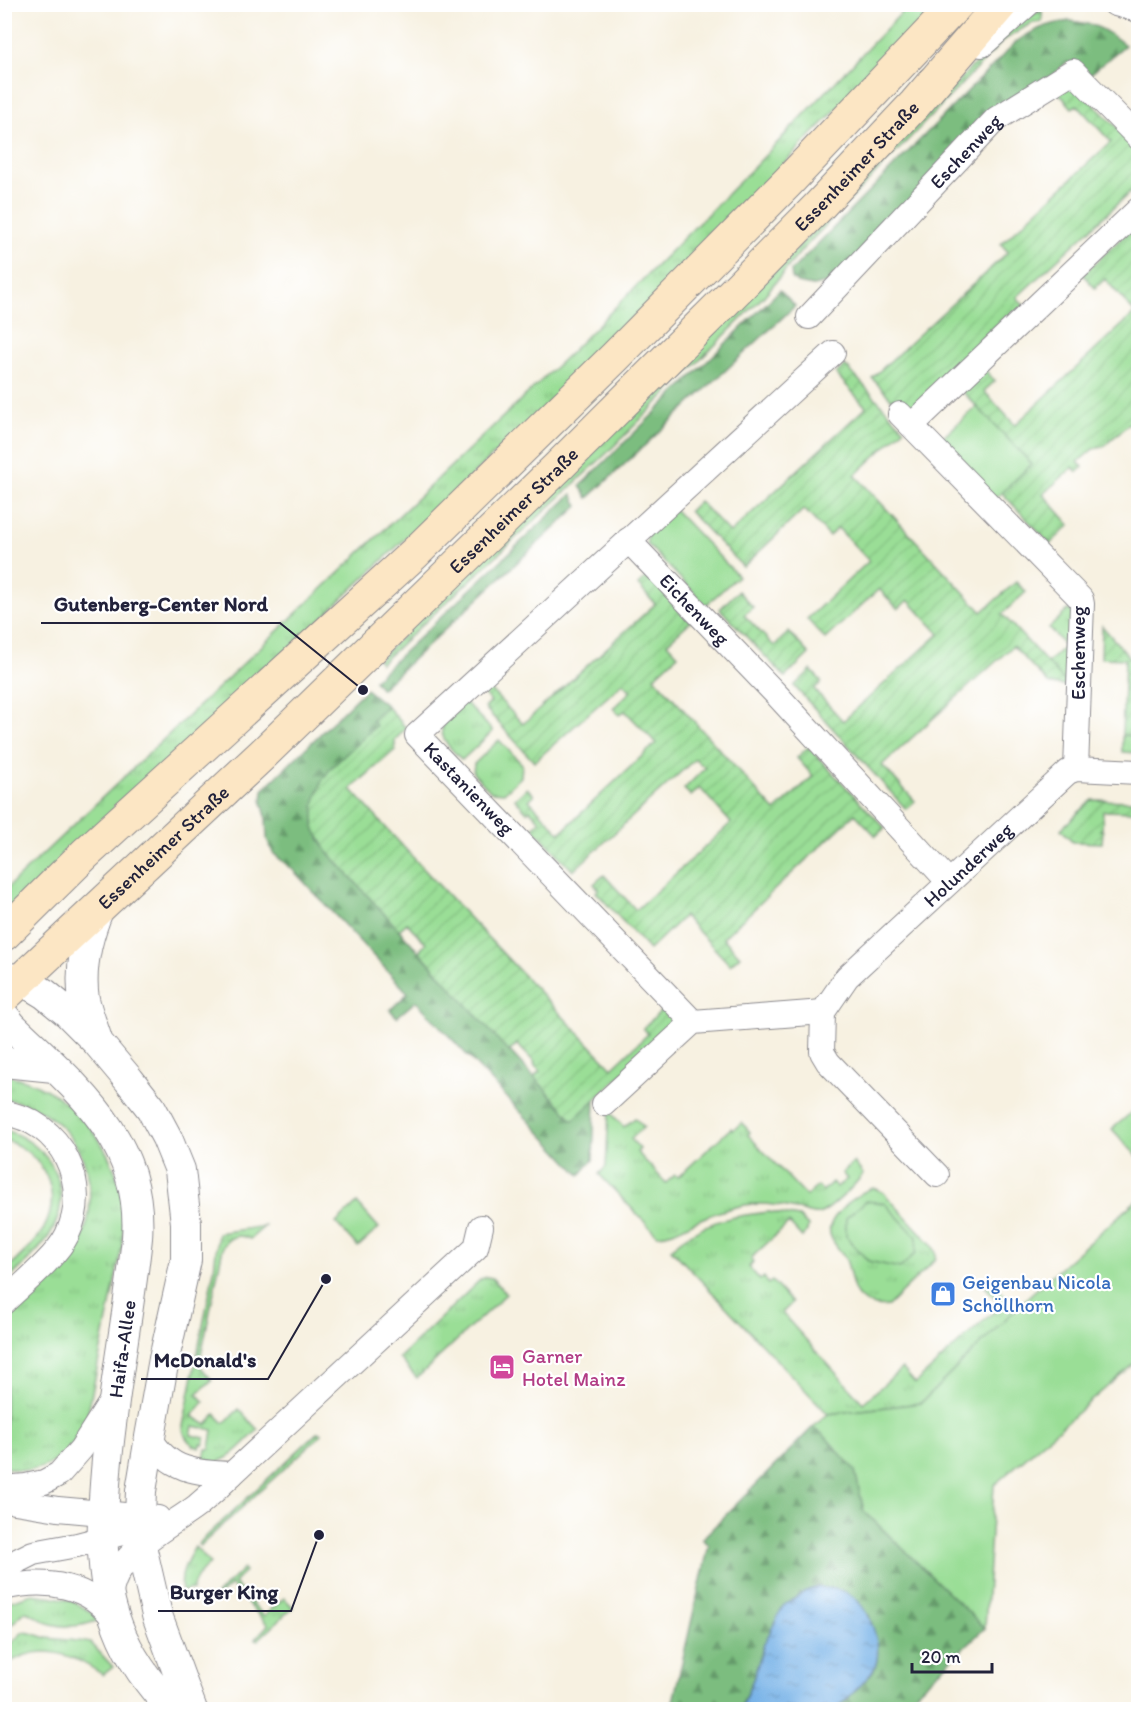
<svg xmlns="http://www.w3.org/2000/svg" width="1143" height="1714" font-family="Itim,sans-serif">
<style>
.grass{fill:url(#grass-tufts);stroke:#5e8068;stroke-width:1.5}
.forest{fill:url(#forest-firs);stroke:#4e705d;stroke-width:1.5}
.park{fill:#9ade96;stroke:#5e8068;stroke-width:1.5}
.garden{fill:url(#garden-furrows);stroke:#5e8068;stroke-width:1.5}
.water{fill:url(#water-ripples);stroke:#4c6a91;stroke-width:1.5}
.lines{fill:none;stroke-linecap:round;stroke-linejoin:round}
.minor-casing{stroke:#8c8a8e;stroke-width:26}
.tertiary-casing{stroke:#8c8a8e;stroke-width:32}
.secondary-casing{stroke:#8c8a8e;stroke-width:35}
.minor{stroke:#fff;stroke-width:24}
.tertiary{stroke:#fff;stroke-width:30}
.secondary{stroke:#fce6c4;stroke-width:33}
.labels{text-anchor:middle;stroke-width:4.5;stroke-linejoin:round;paint-order:stroke}
.street-label{font-size:20px;fill:#22223b;stroke:#fff}
.shop-label{font-size:20px;fill:#366cbe;stroke:#fff;text-anchor:start}
.hotel-label{font-size:20px;fill:#b23c85;stroke:#fff;text-anchor:start}
.leader{fill:none;stroke:#22223b;stroke-width:2}
.callout-dot{fill:#22223b;stroke:#fff;stroke-width:2}
.callout-label{font-size:21px;text-anchor:middle;font-weight:bold;fill:#22223b;stroke:#fff;stroke-width:4.5;stroke-linejoin:round;paint-order:stroke}
</style>
<defs>
<pattern id="grass-tufts" width="24" height="20" patternUnits="userSpaceOnUse" patternTransform="scale(1.5)"><rect width="24" height="20" fill="#9ade96"/><path d="M3 7l-1-3M5 7V3M7 7l1-3M15 17l-1-3M17 17v-4M19 17l1-3" fill="none" stroke="#84be82"/></pattern>
<pattern id="forest-firs" width="22" height="20" patternUnits="userSpaceOnUse" patternTransform="scale(1.5)"><rect width="22" height="20" fill="#7bbd7f"/><path d="M5 1l3.5 6h-7zM16 11l3.5 6h-7z" fill="#649969"/></pattern>
<pattern id="garden-furrows" width="10" height="10" patternUnits="userSpaceOnUse" patternTransform="scale(1.5)"><rect width="10" height="10" fill="#9ade96"/><path d="M-1 1l2-2M0 10L10 0M9 11l2-2" fill="none" stroke="#84be82"/></pattern>
<pattern id="water-ripples" width="26" height="14" patternUnits="userSpaceOnUse" patternTransform="scale(1.5)"><rect width="26" height="14" fill="#75b1e7"/><path d="M2 4q2-2 4 0t4 0M15 11q2-2 4 0t4 0" fill="none" stroke="#6090bc"/></pattern>
</defs>
<rect width="100%" height="100%" fill="#fff"/>
<filter id="ink" filterUnits="userSpaceOnUse"><feTurbulence type="fractalNoise" baseFrequency=".0167" numOctaves="2"/><feDisplacementMap in="SourceGraphic" scale="12" xChannelSelector="R" yChannelSelector="G"/><feConvolveMatrix kernelMatrix="1 2 1 2 8 2 1 2 1" color-interpolation-filters="sRGB"/></filter>
<filter id="wash" filterUnits="userSpaceOnUse"><feTurbulence type="fractalNoise" baseFrequency=".008" numOctaves="4" result="noise"/><feDisplacementMap in="SourceGraphic" scale="24" xChannelSelector="R" yChannelSelector="G"/><feGaussianBlur stdDeviation="1.35" result="paint"/><feColorMatrix in="noise" values="0 0 0 0 0 0 0 0 0 0 0 0 0 0 0 0 0 1.4 0 .05"/><feComposite in="paint" operator="in"/></filter>
<g filter="url(#wash)">
<rect width="100%" height="100%" fill="#f7f1e1"/>
<path class="grass" d="M909 5H938L583 370 13 911 5 902V890L568 355 756 165Z
M1042 11V21L1030 24 1004 40 802 250 764 296 606 454 381 663 378 660 763 283 997 41 1033 14Z
M1069 609 1074 614 1069 686 1047 663 1065 646 1049 628Z
M464 701 493 731 462 760C453 751 436 737 444 722 447 715 458 707 464 701Z
M1122 735 1138 736V753L1122 752Z
M499 740 522 764 521 777 504 793 491 792 473 773 474 764Z
M4 1075C65 1085 110 1137 122 1196 125 1213 123 1230 122 1247L87 1417C75 1452 44 1480 5 1467V1323C28 1299 68 1267 82 1238 88 1225 90 1211 90 1197 90 1146 55 1107 5 1099Z
M609 1111 624 1127 635 1118 644 1127 631 1139 640 1149 637 1152 666 1183 675 1175 678 1177 731 1128 733 1130 742 1123 750 1132 748 1135 806 1196 818 1186 823 1191 832 1182 837 1187 847 1179 842 1173 854 1162 863 1174C856 1184 830 1211 818 1214 811 1216 803 1210 796 1209 779 1205 762 1202 745 1205 728 1208 712 1214 696 1221 683 1227 672 1235 657 1235L599 1174 606 1167Z
M5 1130C51 1144 78 1192 49 1236 37 1254 20 1268 5 1283V1271C18 1258 33 1246 43 1230 64 1192 43 1153 5 1140Z
M874 1188 883 1192 932 1245C935 1250 937 1254 935 1260L888 1306C876 1308 866 1305 858 1296 850 1287 851 1271 846 1260 841 1250 827 1239 830 1227 833 1213 861 1190 874 1188Z
M769 1212 799 1217 808 1226 807 1231 802 1237 789 1223 751 1258 753 1262 749 1267 760 1280 764 1277 768 1284 772 1281 792 1303 782 1313 863 1403 902 1368 915 1383 1001 1305 984 1285C1000 1284 1006 1298 1015 1310L921 1403 828 1414 671 1249C699 1222 731 1216 769 1212Z
M265 1226 250 1239C239 1233 229 1236 223 1247L199 1365 212 1380 197 1394 204 1402 192 1416 207 1425 215 1414 224 1423 239 1409 258 1430C241 1446 228 1465 203 1464L206 1449H210L213 1430 193 1426 191 1435 205 1438 204 1444H201L200 1448C190 1445 183 1437 183 1426L214 1270 218 1233Z
M487 1277 492 1278 506 1294 417 1378 399 1358 481 1279Z
M318 1432 322 1434 200 1546 198 1544Z
M195 1547 210 1563C202 1571 194 1579 192 1590L189 1589 182 1592C179 1574 186 1562 195 1547Z
M243 1569 245 1571 234 1583 264 1616 284 1598 293 1607 258 1640 255 1639 268 1625 231 1585 216 1598 215 1596Z
M32 1594C63 1598 75 1597 99 1620 84 1626 67 1628 51 1624 42 1621 34 1614 25 1612L5 1630V1603Z
M23 1632C32 1632 39 1636 47 1638 62 1640 77 1640 91 1643L113 1667 103 1675C71 1653 39 1641 5 1666V1649Z"/>
<path class="forest" d="M1070 21C1096 24 1105 29 1125 45L1088 76 1067 62 831 282 813 286 797 283 792 278 791 271 1016 42C1035 29 1047 24 1070 21Z
M780 290 795 306 588 498 580 486Z
M572 494 578 506 381 689 374 680Z
M366 689 387 706 372 720 377 726 330 769 319 838 327 851 573 1120 595 1099 593 1160 580 1175 416 1001 397 1017 390 1010 408 993 293 870 273 853 267 839 266 816 262 803 263 790Z
M813 1427 824 1435 855 1470 864 1511 985 1628 899 1709H837C847 1698 865 1683 873 1671 883 1655 874 1632 869 1615L818 1587 806 1591 793 1600 764 1644 754 1677 740 1709 671 1710 709 1545 702 1539Z"/>
<path class="park" d="M977 406 1032 464 994 500 939 441Z
M672 507 738 576 706 605 647 544 648 529Z
M1138 1107V1157L1112 1129Z
M1138 1199V1360L994 1485 985 1628 864 1511 855 1470 824 1435 813 1427 828 1414 921 1403 1031 1294Z
M866 1201 884 1203 917 1237 916 1253 900 1268 868 1261 846 1236V1218Z
M357 1203 379 1228 358 1247 336 1223Z"/>
<path class="garden" d="M1073 84 1138 148V185L1017 297 1024 306 906 415 872 378 1008 252 1001 244 1111 142 1077 105 1072 108 1057 91Z
M1130 230 1136 237 1138 236V425L1133 420 1103 447 1093 449 1078 462 1083 467 1077 472 1073 467 1043 494 1070 525 1050 544 1002 493 1032 464 959 388 982 367 995 381 984 391 1015 425 1135 313 1105 279 1095 288 1083 275Z
M845 365 904 429 855 475 982 612 1016 582 1026 592 1002 614 1069 686 1049 684 1013 646 882 765 915 801 906 809 794 686 811 670 822 682 814 689 843 721 939 634 908 600 898 609 879 589 825 639 807 619 869 561 838 528 829 536 804 509 743 567 689 511 699 501 730 533 866 407 836 374Z
M649 575 691 621 667 643 678 655 654 677 775 811 813 776 797 758 808 747 885 828 876 836 855 814 723 938 740 956 730 965 684 916 649 950 596 892 599 889 594 884 604 875 636 910 731 823 700 788 691 796 684 789 705 768 695 759 573 871 533 828 540 821 530 810 527 812 515 799 527 788 534 795 529 800 560 833 656 743 625 711 619 715 613 708 631 691 623 683 534 762 485 708 491 702 478 688 487 686 523 724 655 604 638 585Z
M738 591 753 607 744 615 774 646 789 632 809 654 785 677 720 609Z
M1102 626 1138 667V675L1137 676 1138 678V736L1122 735 1125 659 1101 658Z
M387 706 406 728 395 740V750L351 789C436 884 524 976 612 1068L648 1034 643 1028 664 1008 678 1022 573 1120 534 1077 540 1071 534 1065 535 1063 517 1044 509 1052 419 951 426 944 407 923 399 930 327 851 314 828V804L322 781 330 769 376 726 372 720Z
M1092 800 1135 801V812L1103 811 1102 830H1099L1103 831 1102 843 1073 842 1061 829Z"/>
<path class="water" d="M818 1587C828 1588 840 1588 849 1594 869 1605 885 1648 874 1668 867 1681 847 1698 837 1709H741L754 1677 764 1644 783 1606 806 1591Z"/>
</g>
<g filter="url(#ink)">
<g class="lines">
<g class="minor-casing">
<g id="minor">
<path d="M1115 4 1138 10"/>
<path d="M982 45 1028 4"/>
<path id="s1" d="M809 317 996 119 1073 71 1138 137"/>
<path d="M900 414 1081 599 1082 604 1076 769"/>
<path d="M912 425 1138 210"/>
<path id="s2" d="M628 540 776 694 949 882"/>
<path d="M823 1012 822 1052 828 1062 937 1175"/>
<path d="M693 1022 417 735 833 353"/>
<path id="s3" d="M604 1104 693 1022 823 1012 847 977 1068 772 1076 769 1138 772"/>
<path d="M4 1113C62 1121 92 1185 67 1235 57 1256 22 1285 4 1302"/>
<path d="M150 1437C168 1471 197 1473 232 1474"/>
<path d="M4 1488 26 1486 44 1482 59 1474 81 1449 111 1402"/>
<path d="M4 1499 15 1502 58 1509 158 1518"/>
<path d="M4 1572 19 1560 33 1553 77 1545 157 1524"/>
<path d="M4 1588C45 1578 91 1584 115 1621"/>
<path d="M110 1598C115 1551 164 1531 197 1506 209 1496 221 1485 232 1474L476 1248 481 1227"/>
</g>
</g>
<g class="tertiary-casing">
<path id="tertiary" d="M4 977 22 980 45 994 67 1012 98 1043 129 1080 151 1108 167 1138 180 1170 186 1223V1260L164 1359 150 1437 141 1491 140 1516 141 1546 157 1615 192 1710
M4 1016 12 1026C76 1088 144 1139 137 1238 129 1312 114 1385 107 1460 102 1516 97 1573 118 1627 130 1659 150 1685 173 1710
M97 1040C93 1027 87 1013 84 999 79 967 87 937 99 908
M4 1062 54 1067"/>
</g>
<g class="secondary-casing">
<g id="secondary">
<path d="M4 934 85 854 415 553 615 357 788 182 957 4"/>
<path id="s4" d="M4 996 263 754 559 466 740 286 818 207 915 104 1001 4"/>
</g>
</g>
<use href="#minor" class="minor"/>
<use href="#tertiary" class="tertiary"/>
<use href="#secondary" class="secondary"/>
</g>
</g>
<defs>
<g id="shop-square" transform="scale(1.35)"><rect x="-9" y="-9" width="18" height="18" rx="4" fill="#3f7fe0" stroke="#fff"/><path d="M-5-2.5h2.3a2.7 3.5 0 0 1 5.4 0H5L5.5 6h-11ZM-1.5-2.5h3a1.5 2.3 0 0 0-3 0Z" fill="#fff"/></g>
<g id="hotel-square" transform="scale(1.35)"><rect x="-9" y="-9" width="18" height="18" rx="4" fill="#d1479c" stroke="#fff"/><path d="M-6-4.5h1.5V1H6V5H4.5V3h-9V5H-6ZM-4 0a1.8 1.8 0 1 1 3.6 0ZM.5 0V-2.5h3Q6-2.5 6 0Z" fill="#fff"/></g>
</defs>
<g fill-rule="evenodd">
<use href="#shop-square" x="943" y="1294"/>
<use href="#hotel-square" x="502" y="1367"/>
</g>
<g class="labels">
<g class="street-label">
<text dy="7" stroke="none"><textPath href="#s1" startOffset="228">Eschenweg</textPath></text>
<text dy="7" stroke="none"><textPath href="#s4" startOffset="1190">Essenheimer Straße</textPath></text>
<text dy="7" stroke="none"><textPath href="#s4" startOffset="704">Essenheimer Straße</textPath></text>
<text dy="7" stroke="none"><textPath href="#s2" startOffset="96">Eichenweg</textPath></text>
<text transform="translate(1078 653) rotate(-90)" y="7">Eschenweg</text>
<text transform="translate(469 788) rotate(46)" y="7">Kastanienweg</text>
<text dy="7" stroke="none"><textPath href="#s4" startOffset="218">Essenheimer Straße</textPath></text>
<text dy="7" stroke="none"><textPath href="#s3" startOffset="459">Holunderweg</textPath></text>
<text transform="translate(122 1349) rotate(-82)" y="7">Haifa-Allee</text>
</g>
<g class="shop-label">
<text x="962" y="1289">Geigenbau Nicola<tspan x="962" dy="23">Schöllhorn</tspan></text>
</g>
<g class="hotel-label">
<text x="522" y="1363">Garner<tspan x="522" dy="23">Hotel Mainz</tspan></text>
</g>
</g>
<path class="leader" d="M363 690L280 623H41M326 1279L268 1379H141M319 1535L291 1611H158"/>
<g class="callout-dot">
<circle cx="363" cy="690" r="6"/>
<circle cx="326" cy="1279" r="6"/>
<circle cx="319" cy="1535" r="6"/>
</g>
<g class="callout-label">
<text x="161" y="611">Gutenberg-Center Nord</text>
<text x="205" y="1367">McDonald's</text>
<text x="224" y="1599">Burger King</text>
</g>
<rect width="1143" height="1714" fill="none" stroke="#fff" stroke-width="24"/>
<path d="M912 1663v9h80v-9" fill="none" stroke="#22223b" stroke-width="3"/>
<text x="921" y="1663" font-size="18" fill="#22223b" stroke="#ffffff" stroke-width="4.5" paint-order="stroke">20 m</text>
</svg>
